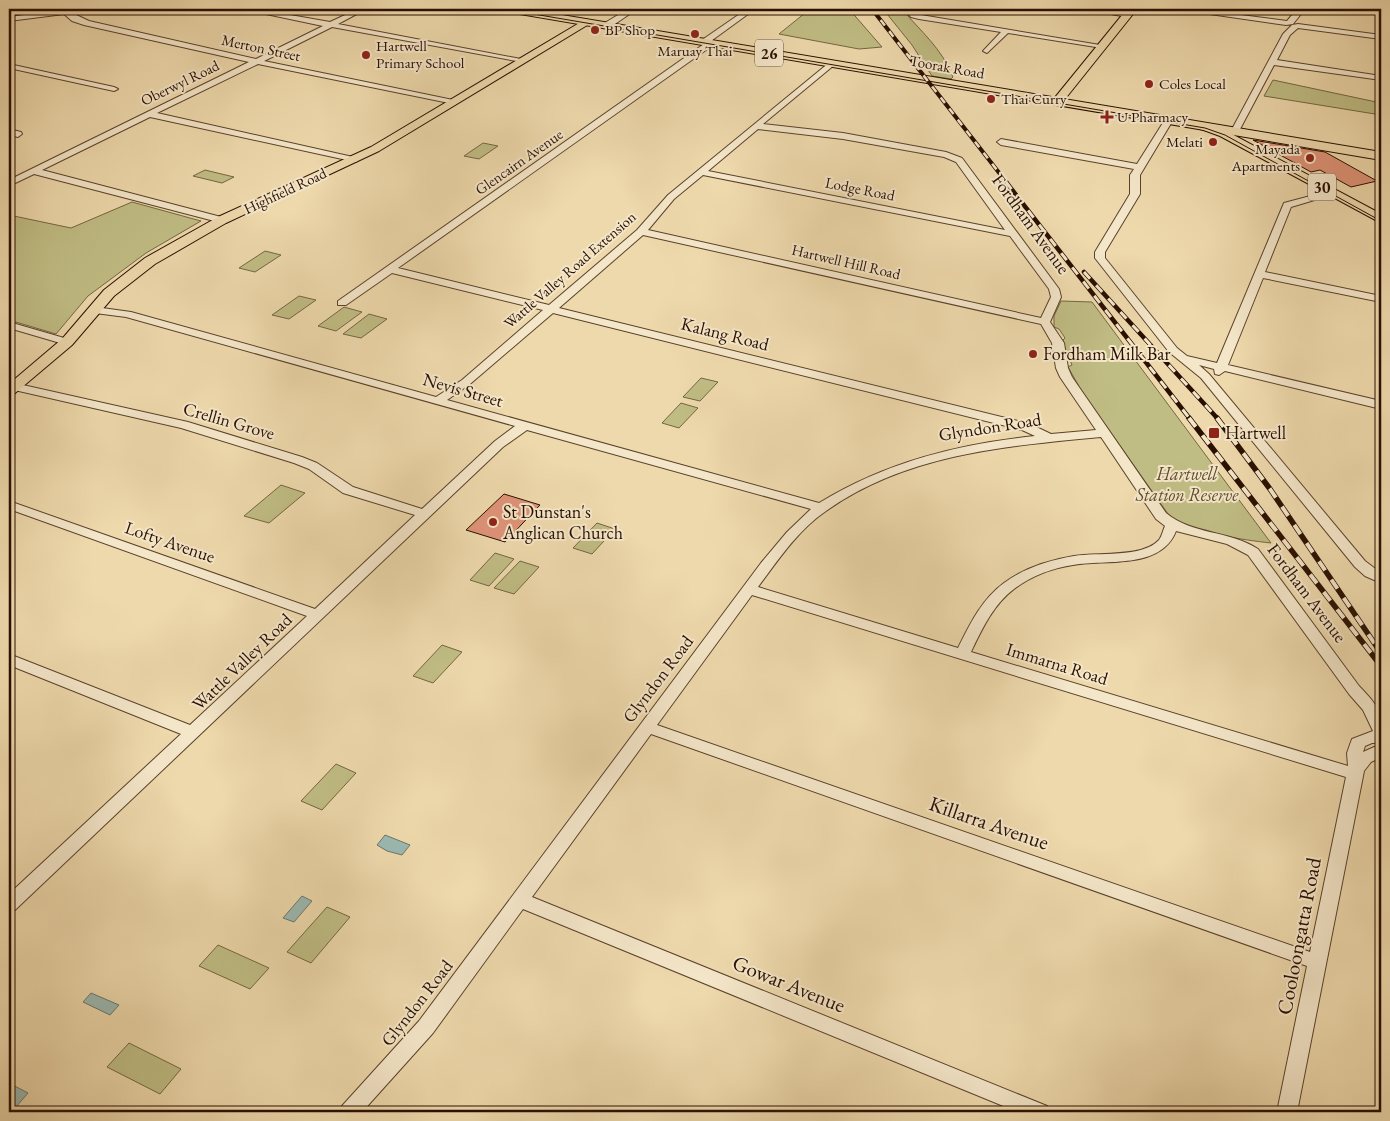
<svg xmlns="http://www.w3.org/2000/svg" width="1390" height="1121" font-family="'EB Garamond',serif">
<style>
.green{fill:#c0bd84;stroke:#746642}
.water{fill:#9bb9b2;stroke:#6d756b}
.building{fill:#df9378;stroke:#290f00}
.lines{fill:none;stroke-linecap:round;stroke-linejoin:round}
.minor-casing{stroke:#5a422b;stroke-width:2}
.major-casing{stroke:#290f00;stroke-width:2}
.highway-casing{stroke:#290f00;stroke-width:2}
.minor{fill:#f4e6c9;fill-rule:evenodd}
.major{fill:#eed9ac;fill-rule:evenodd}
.highway{fill:#eed9ac;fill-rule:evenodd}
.tram{stroke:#290f00;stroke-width:1}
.rail-far2-casing{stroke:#290f00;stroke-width:4}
.rail-far1-casing{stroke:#290f00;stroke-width:4.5}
.rail-casing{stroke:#290f00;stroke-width:5.5}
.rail-far2{stroke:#f4e6c9;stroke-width:2.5;stroke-dasharray:7;stroke-linecap:butt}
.rail-far1{stroke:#f4e6c9;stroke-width:3;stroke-dasharray:9;stroke-linecap:butt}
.rail{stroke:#f4e6c9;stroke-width:4;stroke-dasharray:11;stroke-linecap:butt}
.poi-dot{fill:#8f2418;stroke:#f4e6c9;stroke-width:2}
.labels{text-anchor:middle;stroke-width:4;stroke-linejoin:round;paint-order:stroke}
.far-poi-label{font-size:15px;fill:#290f00;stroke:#f4e6c9;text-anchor:start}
.far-street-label{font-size:15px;fill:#290f00;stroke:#f4e6c9}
.shield{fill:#f4e6c9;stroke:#66503c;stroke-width:1}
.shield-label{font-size:16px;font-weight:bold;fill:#290f00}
.street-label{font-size:18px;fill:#290f00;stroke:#f4e6c9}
.poi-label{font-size:18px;fill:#290f00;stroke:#f4e6c9;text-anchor:start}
.park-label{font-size:18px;font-style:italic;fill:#5e4c2e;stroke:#f4e6c9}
.near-street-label{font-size:21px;fill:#290f00;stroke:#f4e6c9}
</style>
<rect width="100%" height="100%" fill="#eed9ac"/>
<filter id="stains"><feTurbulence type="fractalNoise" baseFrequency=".004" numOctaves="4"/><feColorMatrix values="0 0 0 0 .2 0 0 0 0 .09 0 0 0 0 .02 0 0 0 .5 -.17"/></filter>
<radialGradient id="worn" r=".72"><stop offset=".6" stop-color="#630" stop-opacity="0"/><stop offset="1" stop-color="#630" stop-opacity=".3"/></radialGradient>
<path class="green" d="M810 9H849L882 47 859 49 779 34Z
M883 9H902C921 32 941 47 953 77L951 79 932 76 912 45Z
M1273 80 1381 103V115L1264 96Z
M483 143 498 146 479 159 464 156Z
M205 170 234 177 222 183 193 176Z
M132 202 201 221 146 253 88 296 56 334 9 320V215L71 228Z
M265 251 281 255 255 272 239 268Z
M299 296 316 300 289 319 272 315Z
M1061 301 1092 302 1271 543C1243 540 1188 532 1168 514L1081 390 1068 367 1072 365 1070 360 1066 359 1063 340 1065 338 1059 329 1054 327V316Z
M344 307 362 312 336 331 318 326Z
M369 314 387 319 361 338 343 334Z
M701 378 718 382 700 401 683 397Z
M681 403 698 408 679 428 662 423Z
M281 485 305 493 269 523 244 516Z
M597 523 615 529 592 554 573 548Z
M495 553 514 559 489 586 470 580Z
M520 561 539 567 514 594 494 588Z
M442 645 462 652 433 683 413 676Z
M336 764 356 773 322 810 301 801Z
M327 907 350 917 311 963 287 952Z
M218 945 269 968 250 989 199 966Z
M129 1043 181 1069 160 1094 107 1067Z"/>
<path class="water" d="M385 835 410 845 402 855 387 851 377 845Z
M302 896 312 901 294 922 283 918Z
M91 993 119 1005 110 1015 83 1002Z
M9 1083 28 1093 16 1107 9 1103Z"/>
<path class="building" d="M1253 140 1325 152 1377 181 1351 187 1320 170 1311 172Z
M504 494 540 505 505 542 466 530Z"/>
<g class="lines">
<g class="minor-casing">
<path id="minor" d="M69 9H87L72 13 89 21 256 59 323 26 242 9H256L330 22 358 9H366L338 24 526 60 522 62 332 27 264 61 458 101 454 104 258 64 157 113 353 157 358 160 356 162 150 117 42 170 225 218V222L222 223 34 174 9 186V180L249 62 84 25 72 21 64 14 9 21V17Z
M628 9H637L609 28H603V24Z
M747 9H755L711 41 713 45 398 268 549 305 637 230 668 195 830 62H833V66L763 124 843 133 946 152 962 158 1059 289 1061 297 1050 322 1064 343 1068 368 1072 377 1166 513C1192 535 1229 530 1258 549L1359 686C1381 709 1381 711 1381 743H1372L1365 746 1363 752 1381 744V757L1371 762 1364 771 1297 1112H1277L1307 966 651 734 532 897 1047 1106 1050 1112H1018L523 909 433 1033 362 1112H339L342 1106 419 1021 761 563 787 532 811 509 527 430 503 447 15 910 9 912V894L181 734 9 665V654L190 725 307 616 9 509V501L315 609 415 515 343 493 309 469 294 463 181 428 10 389V385L14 383 188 422 302 457 317 463 353 487 422 509 495 441 515 426 126 317 95 313 90 310 95 307 131 312 436 397 462 380 543 310 392 273 346 305H338V301L704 44 702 40ZM758 129 843 139 944 157 956 162 1005 230 708 171ZM703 175 1010 236 1049 289 1051 297 1041 318 648 230 674 199ZM643 235 1041 324 1052 343 1056 368 1060 377 1096 430 1051 434 1030 424 559 308ZM553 313 1022 430 1035 436C958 444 886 462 819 503L447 400 470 384ZM1101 437 1156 519 1165 526C1163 530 1162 536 1159 540 1143 558 1097 552 1074 556 1050 560 1024 568 1004 583 982 599 970 624 958 648L758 587C778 560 798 530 826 511 906 454 1006 446 1101 437ZM1176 531 1227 544 1248 555 1349 694 1363 710 1373 731 1352 739 1347 753 1348 766 971 652C982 629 993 605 1014 589 1031 576 1053 568 1073 565 1106 559 1161 570 1176 531ZM752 595 1346 777 1310 952 657 725Z
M904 9H912L921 15 1106 46 1102 48 1008 33 987 53 983 51 1001 32 919 19 911 17Z
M1084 9H1101L1131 15 1127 17Z
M1175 9H1194L1287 21 1297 9H1305L1293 24 1286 25Z
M1298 24 1381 35V39L1298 28 1290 35 1277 60 1381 76V80L1274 65 1239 131 1232 133 1231 131 1283 34 1292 25Z
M9 64 114 87 118 89 114 91 9 68Z
M1166 118 1173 120 1140 175V194L1105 252V258L1177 348 1187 356 1217 363 1284 203 1333 190 1338 193 1291 207 1265 272 1381 296V302L1263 278 1228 365 1381 401V409L1225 371 1219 375 1215 374 1214 369 1199 365 1209 374 1365 561 1381 573V583L1365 576 1355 567 1201 378 1169 352 1095 258V252L1130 194V175L1134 169 1001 145 997 142 1001 139 1137 164Z
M9 129 21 132 22 134 18 137 9 135Z
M9 322 71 340 73 342 67 345 9 328Z"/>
</g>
<g class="major-casing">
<path id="major" d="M1127 9H1137L1061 104H1053V100Z
M586 19 591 22 589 24 379 151 226 223 155 264 114 296 72 345 14 394 9 395V384L62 339 104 290 145 258 218 217 371 147Z
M1202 123 1228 132 1381 214V223L1220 136 1198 128V124Z"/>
</g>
<g class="highway-casing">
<path id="highway" d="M503 9H526L1381 152V160L508 12Z"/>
</g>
<use href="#minor" class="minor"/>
<use href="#major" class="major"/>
<use href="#highway" class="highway"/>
<path class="tram" d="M504 9 1205 128 1225 135 1381 221"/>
<g class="rail-far2-casing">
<path id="rail-far2" d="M872 9 1007 183"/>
</g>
<g class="rail-far1-casing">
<path id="rail-far1" d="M1006 182 1190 419
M1084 272 1218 419"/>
</g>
<g class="rail-casing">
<path id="rail" d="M1189 418 1381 666
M1217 418 1270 489 1381 653"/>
</g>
<use href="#rail-far2" class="rail-far2"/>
<use href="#rail-far1" class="rail-far1"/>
<use href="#rail" class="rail"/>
</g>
<g class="poi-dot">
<circle cx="595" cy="30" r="5"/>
<circle cx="695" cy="34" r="5"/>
<circle cx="366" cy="55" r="5"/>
<circle cx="1149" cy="84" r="5"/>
<circle cx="991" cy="99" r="5"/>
<path d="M1104.5 109.5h5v5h5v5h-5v5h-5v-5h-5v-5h5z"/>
<circle cx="1213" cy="142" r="5"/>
<circle cx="1310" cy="158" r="5"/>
<circle cx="1033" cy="354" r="5"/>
<rect x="1208" y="427" width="12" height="12" rx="2.5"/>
<circle cx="493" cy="522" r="5"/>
</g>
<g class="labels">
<g class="far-poi-label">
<text x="605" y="35">BP Shop</text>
<text x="376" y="51">Hartwell<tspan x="376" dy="17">Primary School</tspan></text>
<text x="695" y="56" text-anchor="middle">Maruay Thai</text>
<text x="1159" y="89">Coles Local</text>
<text x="1001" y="104">Thai Curry</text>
<text x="1117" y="122">U Pharmacy</text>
<text x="1203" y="147" text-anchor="end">Melati</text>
<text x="1300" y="154" text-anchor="end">Mayada<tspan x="1300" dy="17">Apartments</tspan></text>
</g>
<g class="far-street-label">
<text transform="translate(261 48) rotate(12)" y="5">Merton Street</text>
<text transform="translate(947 67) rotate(10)" y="5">Toorak Road</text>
<text transform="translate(180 83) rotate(-26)" y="5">Oberwyl Road</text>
<text transform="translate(519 162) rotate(-35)" y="5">Glencairn Avenue</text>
<text transform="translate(860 189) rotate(11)" y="5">Lodge Road</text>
<text transform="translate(285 191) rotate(-25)" y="5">Highfield Road</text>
<text transform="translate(846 262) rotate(13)" y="5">Hartwell Hill Road</text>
<text transform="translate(570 270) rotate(-41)" y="5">Wattle Valley Road Extension</text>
</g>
<g class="shield">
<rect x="755" y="39.5" width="28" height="27" rx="4"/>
<rect x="1308" y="173.5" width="28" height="27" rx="4"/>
</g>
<g class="shield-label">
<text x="769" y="59">26</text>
<text x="1322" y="193">30</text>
</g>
<g class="street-label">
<text transform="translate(1031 224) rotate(54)" y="6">Fordham Avenue</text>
<text transform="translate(725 334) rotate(14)" y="6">Kalang Road</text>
<text transform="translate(463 390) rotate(16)" y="6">Nevis Street</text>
<text transform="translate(229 421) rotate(16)" y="6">Crellin Grove</text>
<text transform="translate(990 427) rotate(-9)" y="6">Glyndon Road</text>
<text transform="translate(170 542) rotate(19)" y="6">Lofty Avenue</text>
<text transform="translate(1307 593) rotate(53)" y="6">Fordham Avenue</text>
<text transform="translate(242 662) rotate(-44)" y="6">Wattle Valley Road</text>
<text transform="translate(1057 664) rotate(17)" y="6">Immarna Road</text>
<text transform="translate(658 679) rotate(-53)" y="6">Glyndon Road</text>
<text transform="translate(417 1003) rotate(-52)" y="6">Glyndon Road</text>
</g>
<g class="poi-label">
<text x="1043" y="360">Fordham Milk Bar</text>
<text x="1225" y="439">Hartwell</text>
<text x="503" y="518">St Dunstan's<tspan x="503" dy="21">Anglican Church</tspan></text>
</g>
<g class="park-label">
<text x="1187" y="480">Hartwell<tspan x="1187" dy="21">Station Reserve</tspan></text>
</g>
<g class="near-street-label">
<text transform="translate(989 823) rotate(19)" y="7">Killarra Avenue</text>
<text transform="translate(1299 936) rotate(-79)" y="7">Cooloongatta Road</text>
<text transform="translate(789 984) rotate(22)" y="7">Gowar Avenue</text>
</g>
</g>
<rect width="1390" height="1121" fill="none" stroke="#eed9ac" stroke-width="30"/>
<rect x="10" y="10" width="1370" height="1101" fill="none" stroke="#290f00" stroke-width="2.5"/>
<rect x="15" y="15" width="1360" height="1091" fill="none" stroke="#290f00"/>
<rect width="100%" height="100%" filter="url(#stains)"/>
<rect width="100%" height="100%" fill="url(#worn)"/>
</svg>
